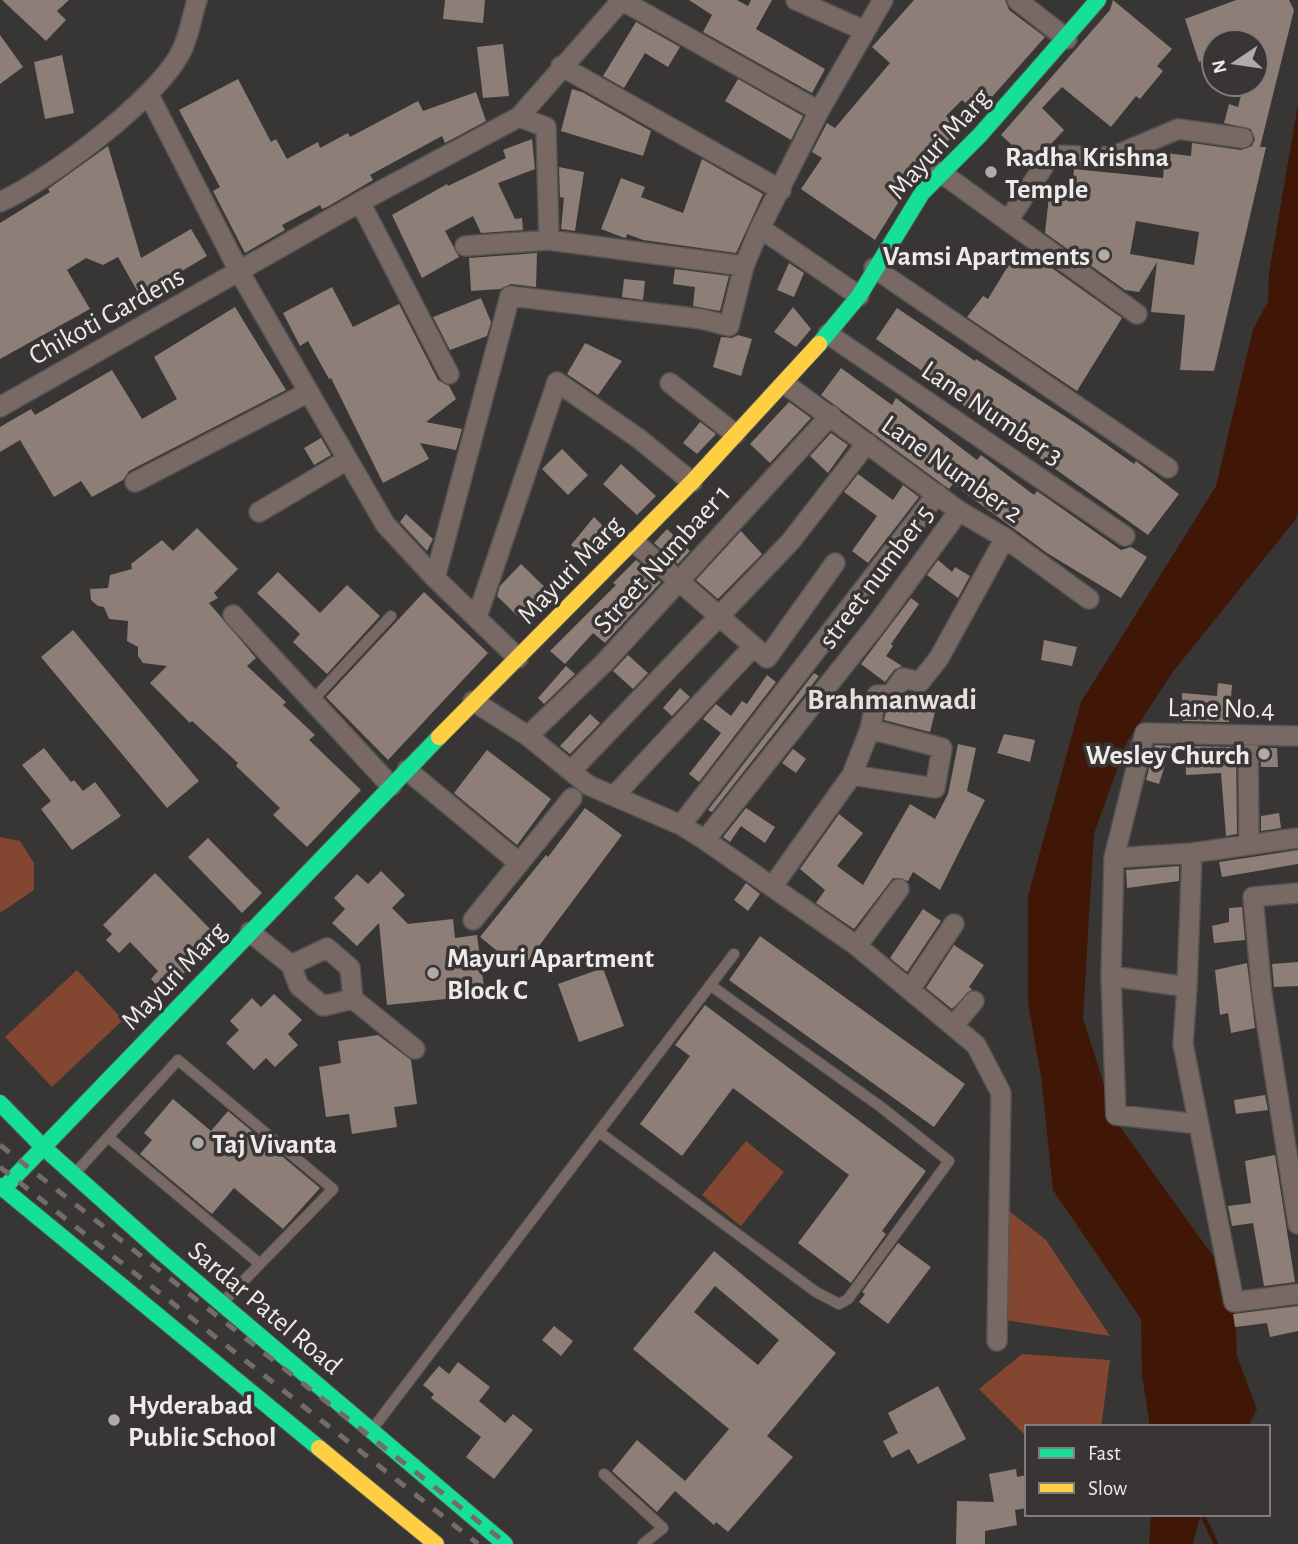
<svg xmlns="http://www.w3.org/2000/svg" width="1298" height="1544" font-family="'Alegreya Sans',sans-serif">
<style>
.green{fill:#824631}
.water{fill:#401707}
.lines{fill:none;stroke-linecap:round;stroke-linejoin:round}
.stream{stroke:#401707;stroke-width:5}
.canal{stroke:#401707;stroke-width:19}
.building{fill:#8d7e77;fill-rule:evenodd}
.lane-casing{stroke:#545353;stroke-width:12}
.street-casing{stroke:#545353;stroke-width:22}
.fast-casing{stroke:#545353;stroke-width:18}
.slow-casing{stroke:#545353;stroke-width:18}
.lane{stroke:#796964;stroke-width:10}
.street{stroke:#796964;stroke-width:19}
.fast{stroke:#16e098;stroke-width:16}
.slow{stroke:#ffcf43;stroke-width:16}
.rail{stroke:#746c69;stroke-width:5;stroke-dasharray:12 12;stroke-linecap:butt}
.poi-dot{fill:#aeabab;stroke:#393534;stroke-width:2.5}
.labels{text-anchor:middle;stroke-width:7;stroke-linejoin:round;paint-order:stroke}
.street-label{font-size:28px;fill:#edeaea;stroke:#393534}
.poi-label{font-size:28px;font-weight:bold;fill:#edeaea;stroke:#393534;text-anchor:start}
.neighbourhood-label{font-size:30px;font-weight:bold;fill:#e5e0de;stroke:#393534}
</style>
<rect width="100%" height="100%" fill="#383635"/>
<path class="green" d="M0 837 20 841 34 863V890L0 913Z
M77 970 123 1020 52 1087 5 1037Z
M746 1141 784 1172 741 1226 702 1195Z
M1008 1210 1046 1240 1110 1336 1005 1320Z
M1022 1354 1110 1360 1101 1427H1027V1437L979 1389Z"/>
<path class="water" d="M1298 104V511L1296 519 1172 673 1127 742 1094 834 1083 1018 1115 1120 1234 1285 1237 1356 1257 1409 1248 1427H1150L1142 1375 1141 1319 1053 1190 1041 1077 1028 1003V896L1081 702 1216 486 1253 329 1268 302 1269 273Z
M1151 1514H1191L1183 1522 1186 1544H1149Z"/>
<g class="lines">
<path class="stream" d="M1202 1514 1216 1544"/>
<path class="canal" d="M1183 1544 1191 1514"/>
</g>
<path class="building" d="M2 0H69L57 11 66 20 46 41Z
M445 0H485L483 23 443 19Z
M689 0H737L748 6 751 0H772L756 29 825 69 812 93 703 32 712 15Z
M914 0H1005L1009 10 1045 37 977 114 962 100 946 116 959 129 909 185 875 240 801 189 822 158 812 152 827 123 835 128 890 63 872 47Z
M1113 0 1172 49 1157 66 1163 71 1140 99 1136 96 1111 127 1062 87 1042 108 1064 130 1052 143 1041 148 1031 163 1001 135 1110 10Z
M1236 0H1289L1294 10 1260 147H1266L1214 371 1180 370 1185 315 1151 312 1157 262 1139 292 1125 290 1045 233 1049 196 1071 199 1074 169 1163 178 1165 153 1191 156 1192 143 1241 150 1252 146 1255 139 1251 129 1224 123 1229 104 1238 107 1244 84H1256V42H1214V57L1199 62 1185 19ZM1136 221 1199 232 1194 265 1130 254Z
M636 22 680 47 668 67 645 53 624 88 603 76Z
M0 35 23 67 0 84Z
M503 44 509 96 483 98 477 47Z
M62 55 74 113 45 119 34 62Z
M238 79 271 142 276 139 287 159 318 142 320 148 348 133 350 137 418 101 423 111 476 92 486 121 445 143 442 136 405 156 370 175 373 180 327 207 322 209 320 205 282 225 285 230 245 253 213 191 220 187 179 110Z
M738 79 803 116 791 140 725 101Z
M572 89 582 92 651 131 643 156 561 131Z
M532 139 535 169 498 183 515 219 522 218 523 230 481 233 473 216 445 231 459 257 422 278 392 215 447 184 448 186 506 158 503 150Z
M108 146 141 258 191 229 207 256 140 296 118 257 103 265 86 258 67 270 90 309 0 359V223L50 192 48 189Z
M702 159 763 194 736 253 643 240 627 234 626 238 622 237 601 229 621 178 645 187 641 197 683 213Z
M559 167 584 172 575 231 561 229 564 198 560 197Z
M1019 248 1042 261 1122 318 1077 391 967 317 983 296 988 299Z
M537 253 536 287 511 284 500 289 471 291 469 258Z
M789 263 804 273 794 297 777 290Z
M675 269 729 276 720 311 693 306 695 287 673 284Z
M624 279 645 281 643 300 622 297Z
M332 287 353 327 399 304 438 380 449 386 456 399 426 422 462 429 456 450 420 443 429 459 383 483 331 378 329 379 308 341 300 346 283 313Z
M481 298 491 322 487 336 450 350 433 317Z
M235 307 286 390 129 471 123 480 92 497 81 481 54 497 20 440 0 452V427L31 409 35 415 112 370 142 419 177 399 154 357Z
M793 307 811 329 796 347 774 332Z
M897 308 975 361 976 359 1080 426 1134 464 1136 461 1179 494 1148 535 1030 451 1032 449 952 398 955 394 876 339Z
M738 335 752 339 741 376 713 367 721 337 732 338Z
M585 343 622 361 598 395 567 374Z
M841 368 892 405 896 398 977 460 981 455 1034 495 1037 491 1121 550 1131 547 1147 557 1121 598 1047 553 953 484 949 489 821 395Z
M789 402 811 418 770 463 750 444Z
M700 422 716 434 697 454 683 443Z
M831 433 848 445 828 473 810 456Z
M321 438 331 455 314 465 304 448Z
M562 449 588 475 568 495 542 469Z
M621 464 656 496 637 515 603 484Z
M858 474 893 500 903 485 919 497 868 563 852 551 877 516 844 492Z
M406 514 433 539 427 551 400 522Z
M594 517 614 537 590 562 571 545Z
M197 528 238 569 214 593 218 598 209 603 256 658 247 666 286 702 283 705 315 735 309 740 361 790 307 847 273 815 280 808 236 766 238 763 192 721 190 723 150 683 167 666 143 663 138 656V647L127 641 128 621 109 619 104 607 98 606 91 600 90 589 108 588 110 575 132 569 131 564 162 540 173 551Z
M667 529 690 551 678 564 654 543Z
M741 531 762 554 718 599 696 580Z
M636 560 661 582 605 643 593 633 565 664 550 651 616 585 613 583Z
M938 560 952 572 955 567 970 576 958 598 927 575Z
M521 564 555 597 527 625 497 596 500 586Z
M278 572 320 613 347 585 380 616 327 674 293 642 300 634 257 593Z
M424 592 488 653 388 760 326 697Z
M911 598 919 604 891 644 893 646 886 656 902 666 894 670 885 682 861 664Z
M73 630 199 781 167 808 41 657Z
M1044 640 1077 647 1072 666 1041 660Z
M628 655 648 673 633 689 613 671Z
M566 666 575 674 544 704 538 698Z
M814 673 819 676 712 812 708 810Z
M767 675 776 682 699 782 689 774 721 733 703 719 716 704 731 716 742 701 747 704Z
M1218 683 1232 685 1229 722 1183 721 1182 693 1217 696Z
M680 688 690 697 672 716 663 708Z
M908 692 938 700 930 732 884 720 887 707 897 706Z
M590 714 600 723 570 754 560 746Z
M1004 734 1035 740 1030 762 997 753Z
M958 744 976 748 967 791 985 800 940 890 913 872 908 881 893 878 854 929 816 903 825 890 800 869 839 814 863 833 837 866 863 885 910 804 935 819 948 794Z
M1155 745 1171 746 1159 784 1146 780Z
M1185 746 1236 747 1237 834 1226 836 1221 773 1186 775Z
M44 748 71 782 74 780 83 791 95 782 121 816 72 850 41 809 51 801 22 765Z
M1260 748H1277L1278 767H1261Z
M793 749 806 759 796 773 782 763Z
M487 750 551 799 517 845 454 793Z
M585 808 622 835 521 970 480 937 546 855 548 857Z
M746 808 775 827 765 843 741 826 730 842 723 837Z
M1279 813 1281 828 1261 831V816Z
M208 838 262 893 242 913 188 857Z
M1298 850V864L1222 877 1219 862Z
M1179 866V881L1127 888 1126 870Z
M381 871 405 895 392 908 408 924 453 919 455 938 477 935 485 995 387 1005 379 923 357 946 332 923 345 909 334 898 357 874 368 884Z
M155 873 219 938 183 974 186 976 174 989 171 986 164 993 151 979 158 971 130 942 119 953 106 940 112 934 103 925Z
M746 883 760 894 748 911 734 900Z
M1242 907 1245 940 1214 943 1212 926 1229 922V908Z
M923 909 941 921 907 972 890 958Z
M760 936 965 1084 934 1127 729 980Z
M954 945 984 965 969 987 972 989 952 1009 926 988Z
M1298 962V986L1274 987 1272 964Z
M1247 963 1255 1028 1231 1033 1228 1013 1220 1015 1215 970Z
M603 968 624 1026 579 1042 558 984Z
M274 994 302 1020 288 1034 298 1045 275 1067 266 1058 254 1070 226 1043 239 1030 230 1021 252 998 261 1007Z
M705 1005 926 1171 882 1231 886 1234 851 1283 798 1243 849 1175 733 1088 682 1156 640 1124 690 1056 675 1045Z
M378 1035 411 1060 417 1104 394 1107 397 1127 352 1134 349 1114 326 1117 319 1067 341 1063 338 1041Z
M1265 1095 1268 1110 1236 1114 1234 1100Z
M173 1099 211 1131 228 1111 320 1188 283 1229 234 1188 212 1214 140 1154 152 1140 144 1133Z
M1275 1155 1295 1282 1264 1286 1253 1223 1232 1226 1228 1206 1251 1203 1245 1161Z
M898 1243 931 1267 888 1324 859 1302 865 1294 862 1292Z
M714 1251 836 1353 767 1436 793 1457 728 1532 716 1522 714 1525 675 1491 657 1512 612 1471 637 1440 685 1481 729 1429 633 1349ZM715 1286 779 1340 758 1365 694 1312Z
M1298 1306V1331L1270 1337 1267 1323 1235 1327 1233 1314Z
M554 1326 573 1341 561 1356 542 1340Z
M458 1362 490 1387 479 1401 505 1423 513 1414 533 1430 494 1479 466 1457 481 1437 431 1398 434 1394 423 1385 439 1366 449 1374Z
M938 1386 966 1439 918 1464 909 1449 892 1458 883 1441 898 1433 888 1413Z
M1016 1469 1017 1477 1027 1475V1508L1015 1510 1017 1525 985 1531V1544H956L957 1501 994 1502 989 1474Z"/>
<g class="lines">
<g class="lane-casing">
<path id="lane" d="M311 702 391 616
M599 1132 816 1292 839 1304 848 1299 949 1161 881 1107 710 985
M108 1137 260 1264
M77 1171 178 1060 333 1189 223 1302
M374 1427 734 954
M604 1474 663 1528 643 1544"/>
</g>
<g class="street-casing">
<path id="street" d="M621 0 819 111
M796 0 863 30
M1017 0 1067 39
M561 66 781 190
M149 95 240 273 385 524 435 578 518 658
M519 117 546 127 549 240 744 266
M940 172 1137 314
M0 202C48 181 157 99 181 52 189 37 192 16 197 0
M360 202 449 374
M1008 221 1051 155 1112 157 1178 129 1243 138
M760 228 859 296
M465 246 549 240
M874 268 1168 468
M828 334 1125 536
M670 383 735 434
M785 384 959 511 1005 538 1089 599
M0 407 360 202 519 117 622 0
M135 482 307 393
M259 512 347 460
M633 541 767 658 835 563
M435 578 510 296 702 319 729 326 744 266 760 228 819 111 883 0
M233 615 391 786
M477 617 557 382 638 438 692 482
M473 701 528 736 588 785 681 825 705 840 857 946 976 1045 1001 1093 997 1341
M870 729 877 695H891L903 678 920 682 939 658 1005 538
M1248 735 1249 845
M528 736 604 663 831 415
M407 770 518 862
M571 771 791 541 867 443
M615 795 753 647
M681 825 937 494
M705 840 879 621 959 511
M1114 858 1192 853 1298 838
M772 887 852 775 870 729 942 748 935 788 852 775
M1298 893 1253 897 1262 994 1298 1224
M473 920 572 798
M250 932 291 965 327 948 350 968 353 999 415 1049
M857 946 899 889
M291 965 299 986 323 1006 353 999
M1111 976 1187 987 1183 1044 1234 1302 1298 1294
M1187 987 1192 853
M911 988 954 924
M955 1024 974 1001
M1199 1124 1116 1115 1111 976 1114 858 1145 733 1298 736"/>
</g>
<g class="fast-casing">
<path id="fast" d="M819 344 859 296 922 193 980 135 1098 0
M0 1103 43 1147 161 1252 505 1544
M0 1186 319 1448
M3 1189 439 737"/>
</g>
<g class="slow-casing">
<path id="slow" d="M439 737 692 482 819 344
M319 1448 436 1544"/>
</g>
<use href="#lane" class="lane"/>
<use href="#street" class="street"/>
<use href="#fast" class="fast"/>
<use href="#slow" class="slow"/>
<path class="rail" d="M0 1145 507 1544
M0 1167 478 1544"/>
</g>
<g class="poi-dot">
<circle cx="991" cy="172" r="7"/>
<circle cx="1104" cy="255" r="7"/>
<circle cx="1264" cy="754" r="7"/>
<circle cx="433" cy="973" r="7"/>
<circle cx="198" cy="1143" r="7"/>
<circle cx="114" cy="1420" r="7"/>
</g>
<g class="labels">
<g class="street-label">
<text transform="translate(938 143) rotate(-48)" y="10">Mayuri Marg</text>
<text transform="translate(106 315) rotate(-29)" y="10">Chikoti Gardens</text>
<text transform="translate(993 412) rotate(34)" y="10">Lane Number 3</text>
<text transform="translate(953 468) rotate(35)" y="10">Lane Number 2</text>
<text transform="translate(661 558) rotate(-48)" y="10">Street Numbaer 1</text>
<text transform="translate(569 569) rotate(-46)" y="10">Mayuri Marg</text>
<text transform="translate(875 576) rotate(-53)" y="10">street number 5</text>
<text transform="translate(1221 707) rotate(1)" y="10">Lane No.4</text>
<text transform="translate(173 975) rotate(-46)" y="10">Mayuri Marg</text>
<text transform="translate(266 1307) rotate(40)" y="10">Sardar Patel Road</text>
</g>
<g class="poi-label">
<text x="1005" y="166">Radha Krishna<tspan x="1005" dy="32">Temple</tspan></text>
<text x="1090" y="265" text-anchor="end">Vamsi Apartments</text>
<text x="1250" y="764" text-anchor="end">Wesley Church</text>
<text x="447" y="967">Mayuri Apartment<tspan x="447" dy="32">Block C</tspan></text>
<text x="212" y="1153">Taj Vivanta</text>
<text x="128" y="1414">Hyderabad<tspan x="128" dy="32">Public School</tspan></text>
</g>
<g class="neighbourhood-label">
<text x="892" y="709">Brahmanwadi</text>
</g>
</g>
<rect x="1025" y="1425" width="245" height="91" fill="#393534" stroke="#817d7d" stroke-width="2"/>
<rect x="1039" y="1448" width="35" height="10" fill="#16e098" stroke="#817d7d" stroke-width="2"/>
<text x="1088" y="1460" font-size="21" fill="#edeaea">Fast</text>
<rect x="1039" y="1483" width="35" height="10" fill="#ffcf43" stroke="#817d7d" stroke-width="2"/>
<text x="1088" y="1495" font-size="21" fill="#edeaea">Slow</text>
<g transform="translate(1235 63) rotate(257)"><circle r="33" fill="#393534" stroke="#817d7d" stroke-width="2"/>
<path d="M0-5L12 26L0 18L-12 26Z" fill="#aeabab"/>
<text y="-10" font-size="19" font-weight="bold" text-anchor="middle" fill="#edeaea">N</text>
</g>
</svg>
